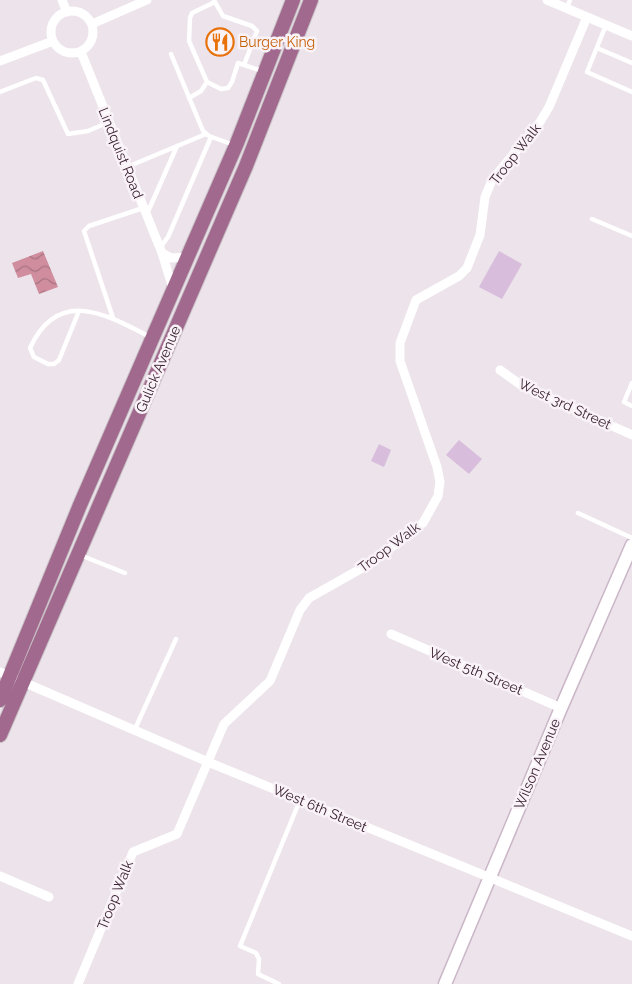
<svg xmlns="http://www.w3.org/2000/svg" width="632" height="984" font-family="Raleway,sans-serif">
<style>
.green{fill:#d8bddc}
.water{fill:url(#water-waves)}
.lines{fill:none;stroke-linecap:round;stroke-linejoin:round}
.secondary-casing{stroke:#cbb7c7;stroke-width:15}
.primary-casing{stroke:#c9c1c6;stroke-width:16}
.lane{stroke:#fff;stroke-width:4.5}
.street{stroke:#fff;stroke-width:9}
.secondary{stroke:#fff;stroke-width:12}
.primary{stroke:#a0698d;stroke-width:14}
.labels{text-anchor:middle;stroke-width:5;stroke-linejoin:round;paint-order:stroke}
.food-label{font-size:14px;fill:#c56008;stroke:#f9f3f8;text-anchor:start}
.street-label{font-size:14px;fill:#3d2334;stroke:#f9f3f8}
</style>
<defs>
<pattern id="water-waves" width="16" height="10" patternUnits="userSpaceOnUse" patternTransform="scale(1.25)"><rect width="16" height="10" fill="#cf8d9e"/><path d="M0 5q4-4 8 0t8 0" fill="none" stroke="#a97382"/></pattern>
</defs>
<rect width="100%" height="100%" fill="#ece3eb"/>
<path class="green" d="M499 251 522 264 502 299 479 287Z
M459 440 482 459 469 474 446 455Z
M379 444 391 450 384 467 371 461Z"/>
<path class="water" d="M43 251 58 287 39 294 31 274 18 278 12 263Z"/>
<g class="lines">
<g class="secondary-casing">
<path id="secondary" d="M445 984 561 708 632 545"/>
</g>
<g class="primary-casing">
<path id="primary" d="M0 700 80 505 237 143 293 0
M0 735 246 166 311 0"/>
</g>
<path class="lane" d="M214 0 215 2 192 13 190 18 189 41 207 82 221 89 228 88 232 82 238 63 262 71
M215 2 223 16 252 26 257 31 244 65
M567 8 570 0
M606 25 587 72 632 92
M597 48 632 63
M171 54 203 131 209 136 234 145
M0 92 36 78 43 80 68 134 88 131 109 122
M189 98 201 91 207 82
M127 167 206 134
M147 214 177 146
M592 219 632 236
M160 248 168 237 211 137
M79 311 59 360 54 364H48L34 357 30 348C58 287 106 314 150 337
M113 318 84 231 89 226 143 208
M632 383 624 402 632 406
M578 513 632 538
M80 555 125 573
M135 729 176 639
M279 984 258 974 259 959 256 953 240 946 300 800"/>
<path class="street" d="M62 0 67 12
M547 0 632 36
M51 32a21 21 0 1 1 42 0a21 21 0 1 1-42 0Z
M92 24 147 0
M81 52 162 253 173 289
M0 61 53 41
M162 253 171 258 188 257
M500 370 521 385 632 435
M391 634 561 708
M0 672 208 762 632 936
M0 876 49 897
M78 984 133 852 177 834 224 724 270 681 300 610 309 598 371 563 423 523 438 496 440 482 437 467 400 361V343L416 300 459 276 467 268 480 235 485 197 492 180 540 122 549 107 587 17"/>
<use href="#secondary" class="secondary"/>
<use href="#primary" class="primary"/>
</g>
<defs>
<g id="restaurant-ring" transform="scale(1.4375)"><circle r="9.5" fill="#f9f3f8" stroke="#e8710a" stroke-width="1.5"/><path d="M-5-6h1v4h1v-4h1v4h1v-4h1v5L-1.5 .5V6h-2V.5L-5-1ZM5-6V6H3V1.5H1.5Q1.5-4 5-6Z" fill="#e8710a"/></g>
</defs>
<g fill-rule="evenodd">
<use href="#restaurant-ring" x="220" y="42"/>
</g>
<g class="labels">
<g class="food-label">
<text x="239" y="47">Burger King</text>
</g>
<g class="street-label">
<text transform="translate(121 153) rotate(68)" y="5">Lindquist Road</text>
<text transform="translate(515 154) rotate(-52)" y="5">Troop Walk</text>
<text transform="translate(158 369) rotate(-67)" y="5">Gulick Avenue</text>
<text transform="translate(565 404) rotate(25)" y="5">West 3rd Street</text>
<text transform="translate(389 547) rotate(-37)" y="5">Troop Walk</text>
<text transform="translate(476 671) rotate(23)" y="5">West 5th Street</text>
<text transform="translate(537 764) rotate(-67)" y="5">Wilson Avenue</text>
<text transform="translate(320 808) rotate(23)" y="5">West 6th Street</text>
<text transform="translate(115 895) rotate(-68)" y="5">Troop Walk</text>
</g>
</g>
</svg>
